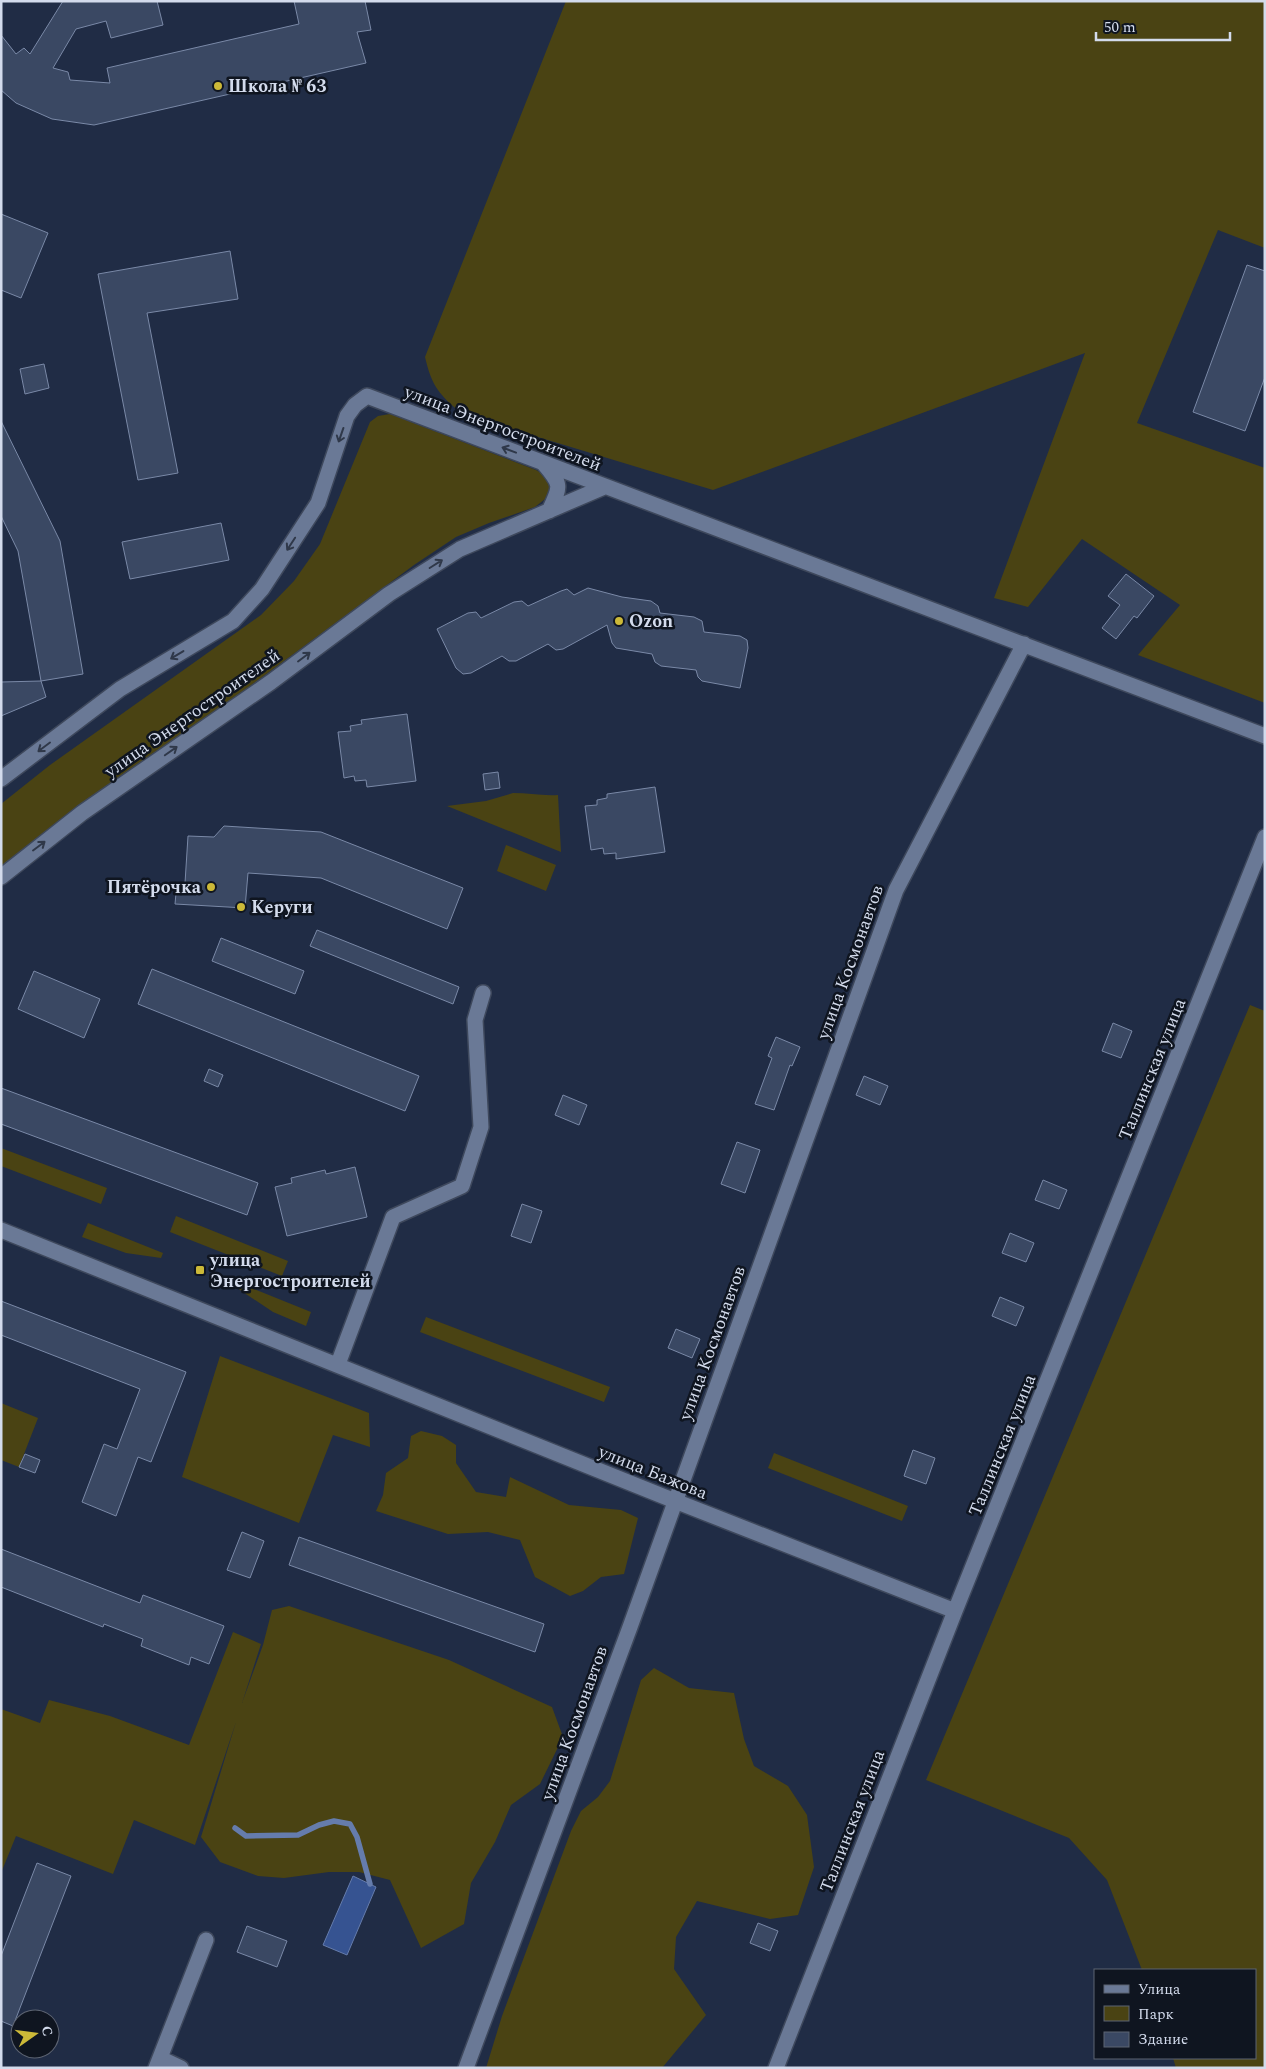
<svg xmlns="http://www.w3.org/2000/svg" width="1266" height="2069" font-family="Spectral,serif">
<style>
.green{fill:#4a4313}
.water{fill:#365391;stroke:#657cac}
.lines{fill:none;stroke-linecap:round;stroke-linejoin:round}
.stream{stroke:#657cac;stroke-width:5.5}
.building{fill:#3a4863;stroke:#7a89a7}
.minor-casing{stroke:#3e485c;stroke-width:18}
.minor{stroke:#6a7996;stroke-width:15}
.oneway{stroke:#2f3849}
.poi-dot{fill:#ccb938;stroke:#0f1520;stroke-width:2}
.labels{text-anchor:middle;stroke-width:5;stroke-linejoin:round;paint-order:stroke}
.poi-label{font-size:18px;font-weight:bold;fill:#d3dbec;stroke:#0f1520;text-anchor:start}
.street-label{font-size:18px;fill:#d3dbec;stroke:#0f1520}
</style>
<rect width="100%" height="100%" fill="#202c45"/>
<path class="green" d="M566 1H1265V248L1218 230 1137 423 1265 468V703L1138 655 1180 605 1082 539 1028 607 994 598 1085 353 713 490 462 414C439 394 432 387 425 357Z
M390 414 536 470 548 477 550 488 545 499 535 507 489 523 456 537 414 565 1 870V804L50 765 261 615 294 581 320 544 370 422 378 416Z
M513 793C528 793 542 796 558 795L561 852 447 806 486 801Z
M506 845 556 865 546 891 497 871Z
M1250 1005 1265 1011V2068H1176L1173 2058H1255V1970H1142L1107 1880 1069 1838 926 1780Z
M1 1148 107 1188 101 1204 1 1166Z
M176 1216 288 1261 282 1276 170 1232Z
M88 1223 163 1253 161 1258 126 1253 82 1237Z
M239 1283 311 1312 306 1326 273 1312 237 1288Z
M426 1317 610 1387 604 1402 420 1332Z
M220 1356 369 1413 370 1447 333 1435 299 1523 182 1477Z
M1 1403 38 1418 19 1467 1 1460Z
M421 1431 442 1436 456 1445V1463L476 1492 506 1497 510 1477 569 1505 621 1510 638 1518 624 1574 601 1577 583 1591 570 1596 535 1577 520 1540 488 1532 448 1534 376 1511 383 1495 386 1473 408 1458 411 1436Z
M774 1453 908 1506 902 1521 768 1468Z
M289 1606 449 1660 552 1707 563 1737 540 1784 511 1805 495 1842 471 1883 464 1924 421 1948 390 1880 359 1872H329L284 1878 258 1876 220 1862 201 1837 236 1722 195 1845 134 1820 113 1874 16 1836 1 1873V1709L40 1723 49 1700 110 1716 189 1745 233 1632 261 1644 242 1703 263 1645 272 1610Z
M654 1668 689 1688 734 1693 744 1739 754 1766 788 1786 807 1815 814 1867 798 1915 770 1919 697 1901 676 1937 674 1969 706 2015 662 2068H486L502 2016 571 1831 581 1811 598 1797 610 1781 641 1680Z"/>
<path class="water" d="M353 1876 376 1887 347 1955 323 1945Z"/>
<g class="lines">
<path class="stream" d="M235 1828 246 1836 298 1835 319 1825 334 1821 350 1824 357 1837 370 1884"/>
</g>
<path class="building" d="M63 1H157L163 25 111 38 106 21 76 29 53 68 68 72 70 80 110 83 107 68 299 24 294 1H365L371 30 357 32 366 63 94 125 52 119 16 103 1 90V35L16 54 24 48 30 54Z
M1 214 48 233 21 298 1 290Z
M230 251 238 299 147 313 178 473 138 480 98 274Z
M1247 265 1265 271V377L1245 431 1193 412Z
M44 364 49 388 25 394 20 369Z
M1 421 60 541 83 674 41 681 18 551 1 516Z
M221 523 229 560 130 579 122 542Z
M1126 574 1154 596 1137 618 1134 616 1116 639 1102 628 1120 605 1108 596Z
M588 588 622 597 651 601 658 606 660 613 694 617 702 621 704 632 740 636 747 640 748 648 740 688 702 681 698 677 696 670 661 666 655 662 652 654 616 648 612 643 607 625 563 649 556 650 548 644 516 661H509L502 656 471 673 463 674 456 668 437 629 468 613 476 612 481 618 514 602 522 601 528 606 561 591 567 589 574 595Z
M41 681 46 697 1 716V682Z
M407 714 416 781 367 787 366 780 355 781 354 776 344 778 338 732 351 731 350 726 362 724 361 720Z
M498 772 500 788 485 790 483 774Z
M655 787 665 852 616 859V853L604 854 603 848 591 850 585 806 597 805V800L607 798V794Z
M224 826 321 832 463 888 447 929 321 878 248 873 245 908 175 904 177 883H185L188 836 214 837Z
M317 930 459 987 453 1004 310 946Z
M221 938 304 971 295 994 212 961Z
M152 969 419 1076 405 1111 138 1004Z
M34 971 100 999 84 1038 18 1009Z
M1113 1023 1132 1031 1121 1058 1102 1051Z
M776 1037 800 1047 792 1066 790 1065 774 1110 755 1104 772 1058 768 1056Z
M209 1069 223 1075 218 1087 204 1081Z
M864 1076 888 1086 880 1105 856 1095Z
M1 1088 258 1183 247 1215 1 1124Z
M563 1095 587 1105 579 1125 555 1115Z
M737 1142 760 1150 745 1193 721 1184Z
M355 1167 367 1217 287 1236 275 1187 292 1183 291 1178 325 1170 326 1174Z
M1043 1180 1067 1190 1059 1209 1035 1200Z
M522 1204 542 1211 531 1243 511 1236Z
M1010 1233 1034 1243 1026 1262 1002 1253Z
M1000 1297 1024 1307 1016 1326 992 1316Z
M1 1301 186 1372 151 1462 138 1457 116 1516 82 1502 104 1444 117 1449 140 1389 1 1335Z
M676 1329 700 1339 692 1358 668 1348Z
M913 1450 935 1458 926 1484 904 1476Z
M25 1454 40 1460 35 1473 19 1467Z
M242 1532 264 1541 250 1578 227 1570Z
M299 1537 544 1624 535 1652 289 1565Z
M1 1549 140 1603 143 1595 224 1626 209 1664 191 1657 189 1665 141 1646 143 1639 104 1624 103 1627 1 1587Z
M37 1863 71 1876 13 2026 1 2021V1956Z
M758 1923 778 1931 770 1951 750 1943Z
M247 1926 287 1941 277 1967 237 1952Z"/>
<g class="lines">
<g class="minor-casing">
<path id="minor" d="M544 464C562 485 561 486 549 511
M1 779 120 689 233 621 262 589 318 503 347 416 355 405 367 396 1265 736
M1 877 82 813 271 682 389 594 460 549 604 487
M1 1230 675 1501 955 1611
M338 1364 393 1217 462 1186 481 1127 475 1020 483 993
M160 2058 181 2068
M156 2068 206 1940
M466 2068 630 1627 896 890 1024 644
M776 2068 955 1611 1265 837"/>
</g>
<use href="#minor" class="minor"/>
</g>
<defs><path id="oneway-shaft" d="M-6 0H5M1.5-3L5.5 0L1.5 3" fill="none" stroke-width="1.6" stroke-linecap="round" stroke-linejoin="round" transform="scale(1.25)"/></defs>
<g class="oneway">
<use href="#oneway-shaft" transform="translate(341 435) rotate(109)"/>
<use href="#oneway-shaft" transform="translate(509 450) rotate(-159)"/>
<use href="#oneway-shaft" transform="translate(291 544) rotate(123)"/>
<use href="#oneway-shaft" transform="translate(436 564) rotate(-32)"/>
<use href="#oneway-shaft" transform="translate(177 655) rotate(149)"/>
<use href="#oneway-shaft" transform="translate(304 657) rotate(-37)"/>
<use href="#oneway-shaft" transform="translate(44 747) rotate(143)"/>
<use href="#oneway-shaft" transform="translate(171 751) rotate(-35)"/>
<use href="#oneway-shaft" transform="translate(39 846) rotate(-37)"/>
</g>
<g class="poi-dot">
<circle cx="218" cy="86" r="5"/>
<circle cx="619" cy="621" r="5"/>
<circle cx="211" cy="887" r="5"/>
<circle cx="241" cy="907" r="5"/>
<rect x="195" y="1265" width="10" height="10" rx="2.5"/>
</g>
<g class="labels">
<g class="poi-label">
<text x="228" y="92">Школа № 63</text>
<text x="629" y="627">Ozon</text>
<text x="201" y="893" text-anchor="end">Пятёрочка</text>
<text x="251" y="913">Керуги</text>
<text x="210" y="1266">улица<tspan x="210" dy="21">Энергостроителей</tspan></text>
</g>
<g class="street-label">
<text transform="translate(503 428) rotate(21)" y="6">улица Энергостроителей</text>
<text transform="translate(192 713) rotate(-35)" y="6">улица Энергостроителей</text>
<text transform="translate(850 962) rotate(-70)" y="6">улица Космонавтов</text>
<text transform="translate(1152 1069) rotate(-68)" y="6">Таллинская улица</text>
<text transform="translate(712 1343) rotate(-70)" y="6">улица Космонавтов</text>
<text transform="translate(1002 1445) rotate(-68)" y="6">Таллинская улица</text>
<text transform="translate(653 1472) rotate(22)" y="6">улица Бажова</text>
<text transform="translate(574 1723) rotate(-70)" y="6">улица Космонавтов</text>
<text transform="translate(852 1821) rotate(-69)" y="6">Таллинская улица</text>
</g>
</g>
<rect width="1266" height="2069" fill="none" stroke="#d3dbec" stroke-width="5"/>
<rect x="1094" y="1969" width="162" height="90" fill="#0f1520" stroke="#5d6472"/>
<rect x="1104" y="1985" width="25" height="8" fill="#6a7996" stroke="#5d6472"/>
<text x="1138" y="1994" font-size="15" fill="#d3dbec">Улица</text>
<rect x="1104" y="2006" width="25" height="15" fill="#4a4313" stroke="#5d6472"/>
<text x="1138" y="2019" font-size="15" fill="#d3dbec">Парк</text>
<rect x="1104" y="2032" width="25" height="15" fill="#3a4863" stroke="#5d6472"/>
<text x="1138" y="2044" font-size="15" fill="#d3dbec">Здание</text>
<g transform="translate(35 2034) rotate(76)"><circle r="24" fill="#0f1520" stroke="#5d6472"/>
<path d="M0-4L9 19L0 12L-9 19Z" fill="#ccb938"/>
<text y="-8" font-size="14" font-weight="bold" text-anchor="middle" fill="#d3dbec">С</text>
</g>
<path d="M1096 32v8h134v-8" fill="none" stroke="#d3dbec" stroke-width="2.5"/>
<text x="1104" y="32" font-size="15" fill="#d3dbec" stroke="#0f1520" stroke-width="4" paint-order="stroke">50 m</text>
</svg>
